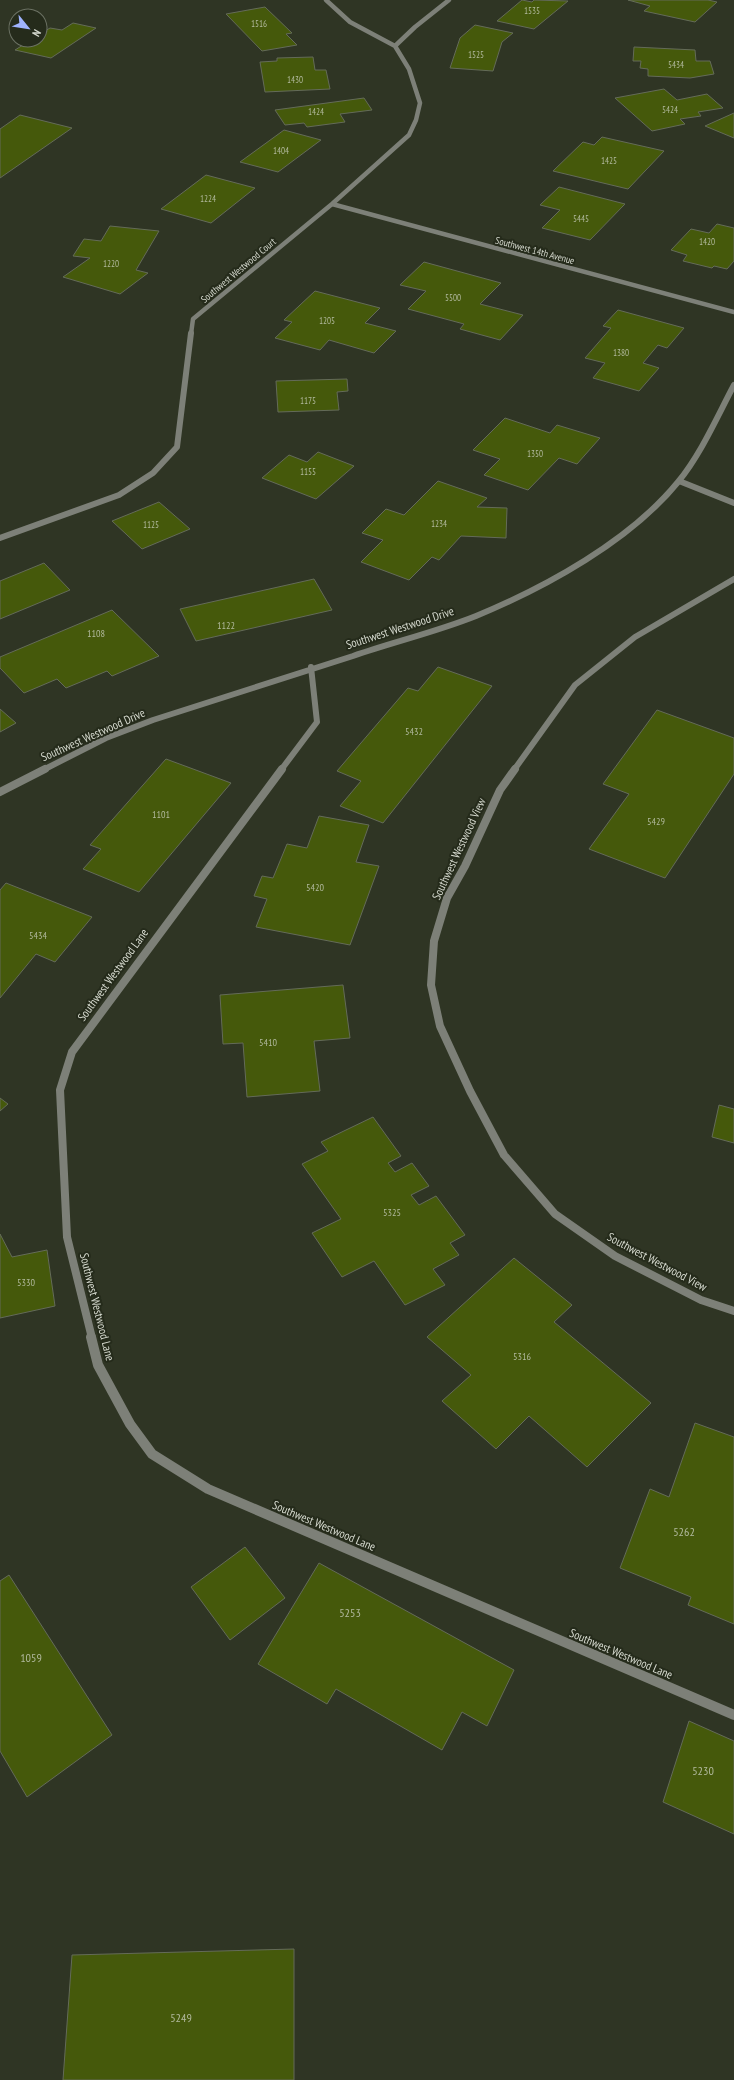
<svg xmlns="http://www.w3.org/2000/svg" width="734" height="2080" font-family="'PT Sans Narrow',sans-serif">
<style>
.building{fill:#45590b;stroke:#646b59}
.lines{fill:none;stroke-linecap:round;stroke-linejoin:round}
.street-far3{stroke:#7d8078;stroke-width:4.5}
.street-far2{stroke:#7d8078;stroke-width:6}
.street-far1{stroke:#7d8078;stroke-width:8}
.street{stroke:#7d8078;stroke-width:10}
.labels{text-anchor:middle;stroke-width:4;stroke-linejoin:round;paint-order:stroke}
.far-number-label{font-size:9px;fill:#b1b99d}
.far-street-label{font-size:10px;fill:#d5d9ce;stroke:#252b1b}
.number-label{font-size:10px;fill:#b1b99d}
.street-label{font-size:12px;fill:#d5d9ce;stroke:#252b1b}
.near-number-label{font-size:12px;fill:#b1b99d}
</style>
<rect width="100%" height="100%" fill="#2f3524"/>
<path class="building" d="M522 0 532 2 534 0 568 1 534 29 497 21Z
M628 0H708L717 2 695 22 644 11 650 6Z
M265 7 292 33 286 34 297 45 262 51 226 14Z
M73 23 96 28 51 58 15 50 31 40H40V34L50 28 62 30Z
M475 25 513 33 502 42 493 71 450 68 460 38Z
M634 47 695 50 696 61H710L714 74 690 78 648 76V69L640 68 641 61H633Z
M313 57 315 70H326L330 89 265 92 260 62 277 61V58Z
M664 89 677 100 707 94 723 108 698 112 701 116 680 119 685 124 652 131 615 98Z
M364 98 372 110 340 114 345 122 307 127 304 123 285 125 275 110Z
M734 113V138L705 126Z
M20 115 72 128 0 178V129Z
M284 130 321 140 278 172 240 162Z
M602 137 664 151 628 189 553 171 583 142 594 145Z
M206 175 255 188 211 223 161 209Z
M559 187 625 204 590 240 542 228 560 210 540 205Z
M717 224 734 228V261L727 269 714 266 712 268 683 261 687 255 671 250 691 229 709 233Z
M110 226 159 231 136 270 148 273 120 294 63 277 90 258 73 256 84 239 101 241Z
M424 262 501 283 480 304 523 315 500 340 460 329 464 324 408 309 426 291 400 285Z
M315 291 380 308 365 323 396 331 374 353 329 340 320 350 275 338 292 322 284 320Z
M618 310 684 328 667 348 658 345 643 363 659 368 639 391 593 378 605 363 585 358 611 328 603 326Z
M347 379 348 391 337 392 339 410 278 412 276 381Z
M505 418 550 433 557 425 600 438 577 464 559 458 528 490 484 475 500 459 473 450Z
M318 452 354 466 316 499 262 478 289 455 307 462Z
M438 481 487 498 477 507 507 508 506 538 461 536 439 560 432 557 409 580 361 562 383 540 362 533 386 509 404 515Z
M159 502 190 529 142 549 112 521Z
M44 563 70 590 0 619V581Z
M314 579 332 610 196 641 180 609Z
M112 610 159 656 112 676 107 671 66 688 57 679 24 693 0 668V657Z
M438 667 492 686 383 823 340 806 361 781 337 771 408 688 418 691Z
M0 709 16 723 0 732Z
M657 710 734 738V774L665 878 589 849 629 794 603 784Z
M166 759 231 783 139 892 83 869 101 849 90 845Z
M319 816 369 825 356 862 379 866 350 945 256 927 267 899 254 896 262 876 273 878 287 844 307 848Z
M6 883 92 917 55 962 36 954 0 998V890Z
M343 985 350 1038 314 1041 320 1091 247 1097 243 1043 223 1044 220 995Z
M0 1098 8 1104 0 1111Z
M719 1105 734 1109V1143L712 1137Z
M373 1117 401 1156 388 1163 395 1172 412 1163 429 1186 411 1195 419 1205 436 1196 465 1235 450 1243 459 1255 433 1269 445 1285 405 1305 374 1261 342 1277 312 1233 341 1219 302 1164 328 1151 321 1142Z
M0 1234 12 1257 47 1250 55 1306 0 1318Z
M514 1258 572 1305 554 1322 651 1403 587 1467 529 1416 496 1449 442 1401 471 1375 427 1337Z
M695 1423 734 1437V1624L688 1605 691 1597 620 1568 650 1489 669 1497Z
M245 1547 285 1598 230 1640 191 1587Z
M319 1563 514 1670 487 1726 462 1712 442 1750 336 1689 327 1704 258 1664Z
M9 1575 112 1735 27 1797 0 1751V1581Z
M689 1721 734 1741V1834L663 1802Z
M294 1949V2080H63L72 1955Z"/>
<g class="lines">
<path class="street-far3" d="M395 46 415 27 449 0
M332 204 734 312
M191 334 193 319 332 204 409 135 416 120 420 103 409 69 395 46 350 22 326 0"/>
<path class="street-far2" d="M679 481 734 503
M0 538 119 495 153 473 177 447 191 333
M43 770 106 738 153 720C220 699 286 677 353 656 393 642 436 632 476 616 546 587 630 541 678 482 701 454 717 417 734 385
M281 770 317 722 311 667
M514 770 575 685 635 637 734 579"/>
<path class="street-far1" d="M515 769 500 790 465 866 447 898 434 941 431 985 440 1026 470 1091 504 1155 555 1214 615 1256 701 1300 734 1311
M0 792 45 769
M92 1338 67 1237 60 1090 72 1052 282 769"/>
<path class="street" d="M91 1337 98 1365 130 1424 152 1454 208 1489 734 1715"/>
</g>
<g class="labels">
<g class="far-number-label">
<text x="532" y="14">1535</text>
<text x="259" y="27">1516</text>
<text x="476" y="58">1525</text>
<text x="676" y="68">5434</text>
<text x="295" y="83">1430</text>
<text x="670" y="113">5424</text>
<text x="316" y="115">1424</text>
<text x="281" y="154">1404</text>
<text x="609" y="164">1425</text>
<text x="208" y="202">1224</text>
<text x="581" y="222">5445</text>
<text x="707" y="245">1420</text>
<text x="111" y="267">1220</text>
<text x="453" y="301">5500</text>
<text x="327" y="324">1205</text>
<text x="621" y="356">1380</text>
<text x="308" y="404">1175</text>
<text x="535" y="457">1350</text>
<text x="308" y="475">1155</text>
<text x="439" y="527">1234</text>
<text x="151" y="528">1125</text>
</g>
<g class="far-street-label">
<text transform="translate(535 250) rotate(15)" y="4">Southwest 14th Avenue</text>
<text transform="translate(238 270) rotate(-40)" y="4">Southwest Westwood Court</text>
</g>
<g class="number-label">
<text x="226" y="629">1122</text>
<text x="96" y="637">1108</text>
<text x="414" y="735">5432</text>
<text x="161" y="818">1101</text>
<text x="656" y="825">5429</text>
<text x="315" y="891">5420</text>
<text x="38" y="939">5434</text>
<text x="268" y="1046">5410</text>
<text x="392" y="1216">5325</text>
<text x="26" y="1286">5330</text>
<text x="522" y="1360">5316</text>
</g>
<g class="street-label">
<text transform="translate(400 628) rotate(-18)" y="4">Southwest Westwood Drive</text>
<text transform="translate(93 735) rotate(-24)" y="4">Southwest Westwood Drive</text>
<text transform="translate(459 849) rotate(-65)" y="4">Southwest Westwood View</text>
<text transform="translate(113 975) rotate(-54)" y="4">Southwest Westwood Lane</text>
<text transform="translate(657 1262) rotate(28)" y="4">Southwest Westwood View</text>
<text transform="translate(97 1307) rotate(76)" y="4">Southwest Westwood Lane</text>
<text transform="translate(324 1526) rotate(23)" y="4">Southwest Westwood Lane</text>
<text transform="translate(621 1654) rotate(23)" y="4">Southwest Westwood Lane</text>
</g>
<g class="near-number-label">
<text x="684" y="1536">5262</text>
<text x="350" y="1617">5253</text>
<text x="31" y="1662">1059</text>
<text x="703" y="1775">5230</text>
<text x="181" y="2022">5249</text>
</g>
</g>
<g transform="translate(28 28) rotate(120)"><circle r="19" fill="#252b1b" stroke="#6b7163"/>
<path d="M0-3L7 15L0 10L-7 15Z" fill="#9fb3fd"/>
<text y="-6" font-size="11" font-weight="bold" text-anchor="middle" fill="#d5d9ce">N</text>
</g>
</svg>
